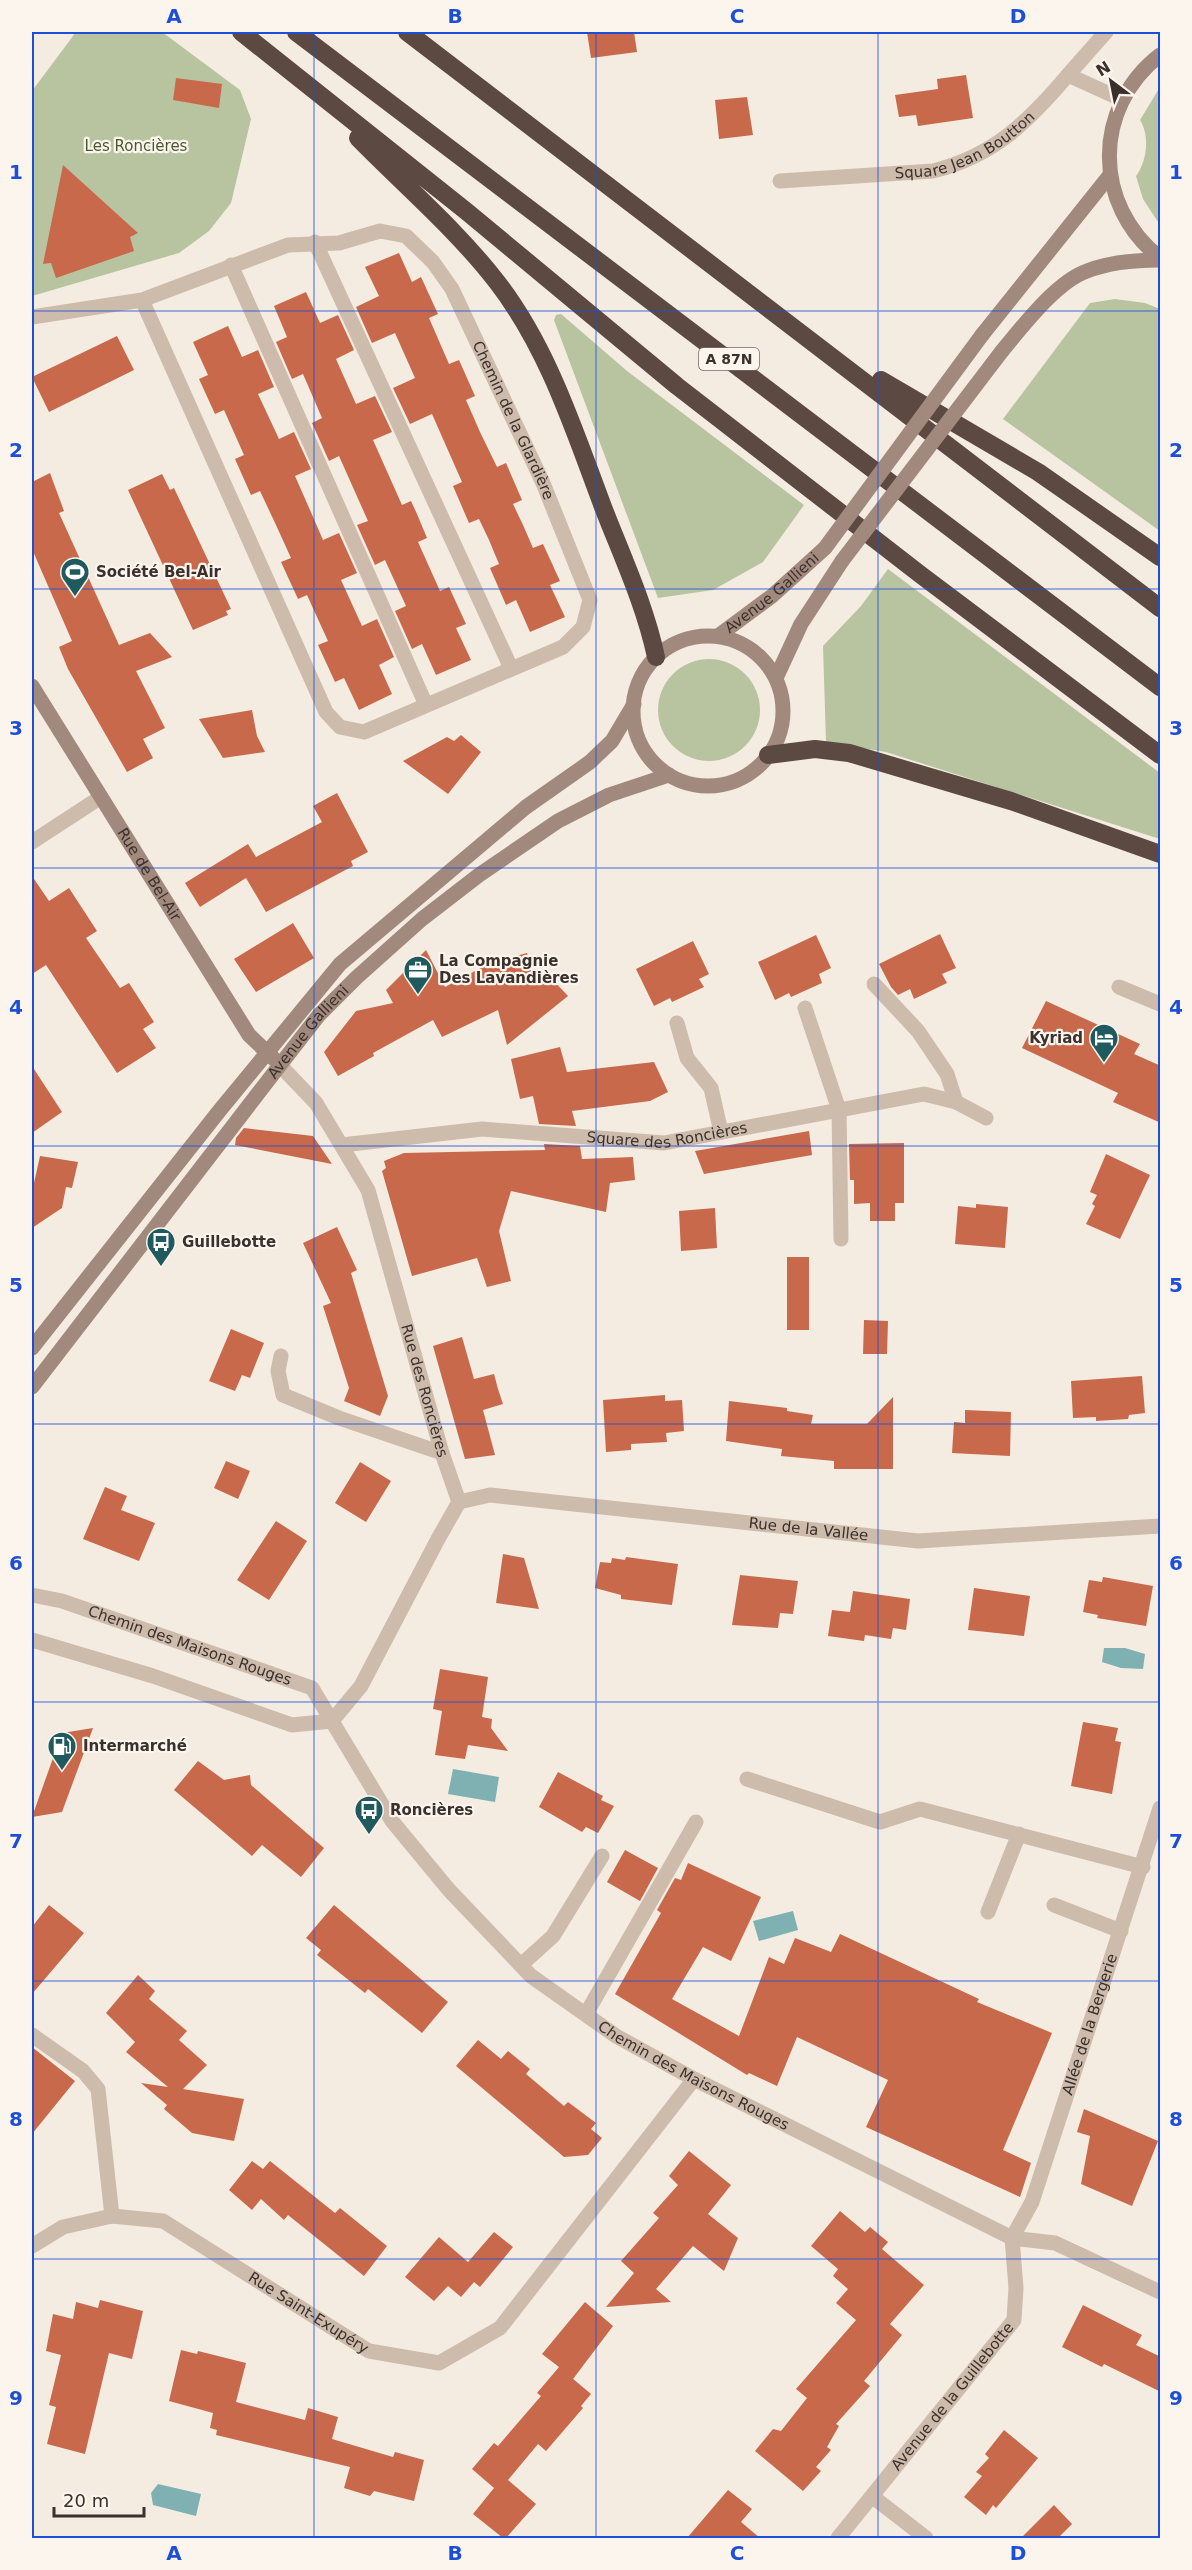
<svg xmlns="http://www.w3.org/2000/svg" width="1192" height="2570" font-family="'DejaVu Sans',sans-serif">
<style>
.green{fill:#b8c4a0}
.water{fill:#7fb0b2}
.building{fill:#c8694b}
.lines{fill:none;stroke-linecap:round;stroke-linejoin:round}
.lane{stroke:#cdbbac;stroke-width:15}
.street{stroke:#cdbbac;stroke-width:15}
.secondary{stroke:#a18a7d;stroke-width:15}
.highway{stroke:#5c4a42;stroke-width:18}
.secondary-bridge{stroke:#a18a7d;stroke-width:15}
.grid{fill:none;stroke:#1d4ed8;stroke-width:1.5;stroke-opacity:0.55}
.labels{text-anchor:middle;stroke-width:4.5;stroke-linejoin:round;paint-order:stroke}
.shield{fill:#fbf5ee;stroke:#756b66;stroke-width:1.5}
.shield-label{font-size:14px;font-weight:bold;fill:#3b302b}
.street-label{font-size:15px;fill:#3b302b;stroke:#fbf5ee}
.park-label{font-size:15px;fill:#4a5a2e;stroke:#fbf5ee}
.poi-label{font-size:15px;font-weight:bold;fill:#3b302b;stroke:#fbf5ee;text-anchor:start}
.neatline{fill:none;stroke:#1d4ed8;stroke-width:2}
.grid-label{font-size:20px;text-anchor:middle;font-weight:bold;fill:#1d4ed8}
</style>
<rect width="100%" height="100%" fill="#f4ebe1"/>
<path class="green" d="M76 32H162L240 90 251 119 231 203 209 231 179 253 32 296V91Z
M1160 87V225L1143 199 1136 176C1147 161 1150 136 1140 120Z
M1115 299 1145 303 1160 309V531L1003 419 1090 303Z
M561 314 627 371 804 505 763 562 713 590 658 598 554 320 556 315Z
M888 569 1160 773V839L886 752 826 742 823 646 861 606Z
M658 710a51 51 0 1 1 102 0a51 51 0 1 1-102 0Z"/>
<path class="water" d="M1104 1648H1125L1145 1654 1143 1669 1121 1668 1102 1662Z
M453 1769 499 1777 495 1802 448 1794Z
M793 1911 798 1930 759 1941 753 1921Z
M158 2484 201 2494 196 2516 153 2505 151 2493Z"/>
<path class="building" d="M587 32H634L637 52 591 58Z
M966 75 973 118 918 126 916 115 899 117 895 95 938 89 937 79Z
M176 78 222 84 219 108 173 100Z
M747 97 753 135 719 139 715 100Z
M63 165 138 233 130 237 134 251 56 278 51 263 43 264Z
M399 253 412 282 421 277 438 314 429 318 449 364 459 360 475 396 466 400 480 432 497 467 506 463 522 500 513 504 523 525 533 548 543 544 560 581 550 585 565 617 530 632 516 600 506 605 490 568 499 564 489 540 479 519 469 523 453 486 462 482 432 414 410 424 393 388 415 378 395 333 372 343 356 307 379 296 365 267Z
M306 292 320 323 338 315 354 350 336 359 356 404 375 396 392 432 373 440 402 505 411 501 417 514 427 538 418 542 440 591 449 587 466 624 456 628 471 660 436 675 422 644 412 649 395 611 406 606 385 560 375 565 357 525 368 521 339 456 329 461 312 423 322 418 303 374 292 379 276 342 287 337 274 306Z
M228 326 242 357 258 350 274 387 258 394 279 439 294 432 311 469 295 476 310 510 323 540 339 533 357 573 341 580 362 626 377 619 394 657 379 665 392 694 359 710 344 678 335 682 318 645 328 641 317 617 307 595 298 599 281 562 291 558 276 525 260 491 251 495 235 459 244 455 224 410 215 414 199 379 208 375 193 342Z
M117 336 134 370 49 412 32 377Z
M50 473 64 511 59 513 119 645 150 633 172 657 136 671 165 728 143 739 153 758 127 772 68 669 59 647 72 641 32 549V482Z
M162 474 170 490 174 488 231 609 226 611 228 615 193 630 128 490Z
M252 710 257 736 265 752 223 758 199 719Z
M461 735 481 752 448 794 403 761 447 737 454 741Z
M337 793 368 852 351 861 353 866 266 912 246 878 200 907 185 883 248 844 256 857 322 822 313 806Z
M32 876 49 901 69 888 97 931 86 938 120 988 129 983 154 1022 143 1029 156 1048 117 1073 46 965 32 974Z
M293 923 314 958 256 992 234 959Z
M940 934 956 968 942 974 947 983 914 999 910 989 898 995 891 987 879 964Z
M816 935 831 968 819 974 822 983 791 997 789 993 775 1000 758 962Z
M693 941 709 974 699 979 704 987 672 1002 670 998 654 1006 636 969Z
M426 950 445 987 492 962 527 953 534 983 551 978 568 996 507 1045 498 1010 442 1037 433 1020 373 1053 374 1056 338 1076 324 1052 356 1011 393 1003 386 990Z
M1046 1001 1140 1044 1134 1054 1161 1066V1123L1113 1102 1118 1093 1022 1048Z
M560 1047 567 1072 654 1062 668 1092 650 1101 572 1111 576 1126 539 1124 533 1096 520 1099 511 1059Z
M32 1066 62 1112 32 1133Z
M244 1128 313 1136 332 1164 235 1145 236 1138Z
M809 1131 812 1155 704 1174 695 1151Z
M904 1143V1203H895V1221H870V1203L854 1204V1180H850L849 1144Z
M544 1144 580 1146 582 1159 633 1157 635 1180 610 1183 606 1212 511 1191 499 1231 511 1281 487 1287 477 1258 412 1276 382 1171 386 1168 384 1161 404 1153 545 1150Z
M1106 1154 1150 1175 1120 1239 1086 1224 1095 1206 1092 1204 1097 1195 1090 1192Z
M40 1156 78 1162 72 1188 66 1187 62 1208 32 1228V1192Z
M976 1204 1008 1207 1005 1248 955 1244 958 1206 976 1208Z
M715 1208 717 1248 681 1251 679 1211Z
M337 1227 357 1270 351 1273 388 1396 380 1416 344 1401 349 1388 323 1306 331 1303 303 1243Z
M787 1257H809V1330H787Z
M864 1320 888 1321 887 1354H863Z
M231 1329 264 1343 250 1378 242 1375 235 1391 209 1381Z
M462 1337 474 1379 494 1374 498 1389 503 1404 483 1410 495 1455 465 1459 444 1385 433 1346Z
M1142 1376 1145 1413 1129 1415 1128 1419 1096 1421V1417L1073 1418 1071 1381Z
M665 1395V1401L682 1400 684 1431 666 1433 667 1442 631 1444V1450L606 1452 603 1400Z
M893 1397V1469H834V1461L781 1456 782 1449 726 1441 729 1401 787 1408V1411L813 1415 811 1424H867Z
M965 1410 1011 1412 1010 1456 952 1453 954 1422 965 1423Z
M226 1461 250 1471 238 1499 214 1488Z
M360 1462 391 1481 366 1522 335 1503Z
M105 1487 127 1496 121 1510 155 1523 139 1561 83 1539Z
M276 1521 307 1541 269 1600 237 1580Z
M503 1554 524 1558 539 1609 496 1603Z
M626 1557 678 1564 672 1605 621 1599V1595L595 1588 600 1562 611 1563 612 1558 625 1560Z
M740 1575 798 1581 793 1614 780 1613 778 1628 732 1625Z
M1103 1577 1153 1586 1146 1626 1097 1618 1098 1615 1083 1612 1089 1580 1102 1582Z
M974 1588 1030 1596 1024 1636 968 1630Z
M853 1591 910 1599 906 1630 893 1628 891 1639 865 1635 864 1641 828 1636 832 1610 850 1612Z
M440 1669 488 1677 482 1717 492 1719 491 1728 508 1751 468 1745 465 1759 435 1755 442 1711 433 1709Z
M1083 1722 1118 1728 1115 1741 1121 1742 1112 1794 1071 1786Z
M93 1728 62 1812 32 1817 62 1733Z
M198 1761 224 1780 250 1775 251 1785 324 1848 301 1877 262 1845 252 1856 174 1790Z
M558 1772 603 1796 601 1800 614 1806 598 1833 586 1827 582 1832 539 1807Z
M625 1850 658 1868 640 1901 607 1882Z
M688 1863 761 1897 731 1961 703 1947 672 1999 739 2036 769 1957 784 1964 795 1938 831 1952 840 1934 979 1999 977 2002 1052 2033 1003 2150 1031 2163 1020 2197 866 2127 888 2080 797 2037 777 2086 749 2073 747 2075 615 1994 661 1913 657 1910 675 1878 681 1880Z
M49 1905 84 1933 32 1994V1927Z
M334 1905 448 2002 422 2033 368 1989 365 1993 317 1955 321 1950 306 1938Z
M138 1975 155 1991 149 1999 187 2031 179 2040 207 2065 183 2089 244 2099 234 2141 192 2133 164 2109 167 2105 141 2083 168 2087 126 2052 135 2042 106 2013Z
M478 2040 501 2059 508 2051 530 2069 526 2074 564 2106 568 2102 596 2123 591 2129 602 2138 588 2155 564 2157 456 2066Z
M32 2047 75 2081 32 2134Z
M1084 2109 1158 2141 1132 2206 1081 2184 1090 2136 1077 2132Z
M689 2151 731 2185 708 2214 738 2238 724 2271 693 2246 656 2289 671 2302 606 2307 634 2273 621 2261 659 2218 653 2213 678 2185 669 2176Z
M252 2161 263 2169 270 2161 335 2213 340 2208 387 2246 364 2276 288 2215 284 2220 261 2199 252 2210 229 2190Z
M840 2211 865 2232 870 2227 888 2242 882 2249 924 2285 890 2324 902 2335 864 2381 870 2386 836 2424 839 2426 827 2447 831 2450 816 2467 821 2471 803 2491 755 2451 773 2429 781 2431 807 2398 796 2389 856 2320 836 2303 848 2289 833 2276 838 2269 811 2246Z
M494 2232 513 2247 480 2287 474 2282 461 2297 448 2286 434 2301 405 2277 439 2237 468 2262Z
M100 2300 143 2311 132 2359 109 2353 85 2454 47 2444 56 2407 49 2405 61 2355 46 2351 53 2314 73 2319 76 2302 98 2308Z
M585 2302 613 2326 573 2379 566 2373 591 2394 581 2406 583 2408 546 2451 538 2444 508 2480 536 2504 506 2538H503L473 2514 494 2488 472 2469 494 2443 498 2446 541 2396 537 2393 559 2367 542 2354Z
M1083 2305 1142 2335 1136 2345 1161 2357V2392L1104 2364 1102 2367 1062 2347Z
M181 2350 197 2354 198 2351 246 2363 236 2402 305 2420 308 2408 338 2417 332 2439 393 2457 395 2452 424 2460 414 2501 374 2491 370 2496 344 2488 350 2467 216 2435 217 2430 210 2428 213 2413 169 2401Z
M1004 2430 1038 2458 996 2508 993 2505 986 2515 964 2497 982 2476 976 2472 989 2458 985 2454Z
M728 2490 752 2509 741 2522 760 2538H687Z
M1054 2505 1072 2524 1058 2538H1021Z"/>
<g class="lines">
<path class="lane" d="M1068 75 1106 32
M874 984 918 1031 947 1074 956 1102
M1119 987 1160 1004
M805 1008 839 1110 841 1239
M677 1023 687 1058 711 1088 721 1132
M281 1356 278 1371 283 1395 339 1418 442 1453
M747 1779 880 1822 920 1809 1143 1867
M1054 1905 1121 1931
M988 1912 1019 1834
M521 1965 553 1936 602 1856
M586 2014 696 1822
M32 2035 83 2071 98 2089 112 2216"/>
<g class="street">
<path id="s1" d="M780 181 933 171C994 156 1028 122 1068 75L1123 100"/>
<path d="M315 242 511 668"/>
<path d="M231 265 426 705"/>
<path id="s2" d="M32 317 142 300 288 245 339 243 380 231 406 236 433 262 452 289 543 483 590 600 583 627 563 647 364 732 340 727 326 712 142 300"/>
<path d="M32 842 101 797"/>
<path id="s3" d="M273 1058 316 1103 368 1190 442 1453 459 1502 438 1539 361 1686 332 1721"/>
<path id="s4" d="M342 1145 482 1129 664 1143 924 1094 956 1102 986 1118"/>
<path id="s5" d="M459 1502 490 1495 918 1541 1160 1526"/>
<path id="s6" d="M32 1595 62 1601 312 1688 392 1821 449 1890 531 1976 616 2036 694 2079 1012 2238 1055 2243 1160 2292"/>
<path d="M32 1640 153 1676 292 1725 332 1721"/>
<path id="s7" d="M1012 2238 1032 2202 1160 1808"/>
<path id="s8" d="M32 2246 63 2227 112 2216 163 2221 369 2351 439 2363 500 2328 694 2079"/>
<path d="M873 2497 926 2538"/>
<path id="s9" d="M838 2538 1014 2320 1016 2288 1012 2238"/>
</g>
<g class="secondary">
<path d="M1160 55C1092 108 1093 205 1160 258"/>
<path d="M982 335 1110 175"/>
<path d="M1002 351C1023 326 1056 282 1087 271 1110 262 1136 260 1160 260"/>
<path id="s10" d="M718 636 772 596 825 548"/>
<circle cx="708" cy="711" r="75"/>
<path d="M776 678 801 624 842 561"/>
<path id="s11" d="M32 686 249 1035 273 1058"/>
<path d="M32 1348 220 1110 340 964 526 807 590 762 612 741 634 704"/>
<path id="s12" d="M32 1387 280 1065 319 1015 356 978 422 919 479 875 558 821 609 795 669 775"/>
</g>
<path class="highway" d="M241 32 466 211 677 386 921 575 1160 755
M296 32 1160 687
M407 32 1160 608
M358 138C405 186 456 229 497 282 548 348 574 430 603 507 622 556 645 605 656 657
M881 380 1038 472 1160 557
M768 755 815 749 849 753 1011 801 1160 854"/>
<path class="secondary-bridge" d="M825 548 982 335
M842 561 1002 351"/>
</g>
<path class="grid" d="M314 32V2538M596 32V2538M878 32V2538M32 311H1160M32 589H1160M32 868H1160M32 1146H1160M32 1424H1160M32 1702H1160M32 1981H1160M32 2259H1160"/>
<defs>
<g id="stadium-pin" transform="scale(1.5)"><path d="M0 17L-7.5 6A9.5 9.5 0 1 1 7.5 6Z" fill="#1f5a5e" stroke="#fbf5ee"/><path d="M0-5a6.5 5 0 1 0 0 10a6.5 5 0 1 0 0-10ZM-3.5-1.8h7v3.6h-7Z" fill="#fff"/></g>
<g id="office-pin" transform="scale(1.5)"><path d="M0 17L-7.5 6A9.5 9.5 0 1 1 7.5 6Z" fill="#1f5a5e" stroke="#fbf5ee"/><path d="M-6-3h4V-5.5h4V-3h4V5H-6ZM-1-4.5V-3h2v-1.5ZM-6 0V1H6V0Z" fill="#fff"/></g>
<g id="hotel-pin" transform="scale(1.5)"><path d="M0 17L-7.5 6A9.5 9.5 0 1 1 7.5 6Z" fill="#1f5a5e" stroke="#fbf5ee"/><path d="M-6-4.5h1.5V1H6V5H4.5V3h-9V5H-6ZM-4 0a1.8 1.8 0 1 1 3.6 0ZM.5 0V-2.5h3Q6-2.5 6 0Z" fill="#fff"/></g>
<g id="bus-pin" transform="scale(1.5)"><path d="M0 17L-7.5 6A9.5 9.5 0 1 1 7.5 6Z" fill="#1f5a5e" stroke="#fbf5ee"/><path d="M-5-6H5V4H4V6H2V4H-2V6H-4V4H-5ZM-3.5-4V0h7V-4ZM-3.5 1.2v1.5H-2V1.2ZM2 1.2v1.5H3.5V1.2Z" fill="#fff"/></g>
<g id="fuel-pin" transform="scale(1.5)"><path d="M0 17L-7.5 6A9.5 9.5 0 1 1 7.5 6Z" fill="#1f5a5e" stroke="#fbf5ee"/><path d="M-5.5-6h7V0h2V4h1.3V-2.5L3-4.5l.8-.8L6-3V5H2.5V1h-1V6h-7ZM-4.2-4.7v3.2H.2V-4.7Z" fill="#fff"/></g>
</defs>
<g fill-rule="evenodd">
<use href="#stadium-pin" x="75" y="572"/>
<use href="#office-pin" x="418" y="970"/>
<use href="#hotel-pin" x="1104" y="1038"/>
<use href="#bus-pin" x="161" y="1242"/>
<use href="#fuel-pin" x="62" y="1746"/>
<use href="#bus-pin" x="369" y="1810"/>
</g>
<g class="labels">
<rect class="shield" x="699" y="348" width="60" height="22" rx="4.5"/>
<g class="shield-label">
<text x="729" y="364">A 87N</text>
</g>
<g class="street-label">
<text dy="5" stroke="none"><textPath href="#s1" startOffset="192">Square Jean Boutton</textPath></text>
<text dy="5" stroke="none"><textPath href="#s2" startOffset="603">Chemin de la Glardière</textPath></text>
<text dy="5" stroke="none"><textPath href="#s10" startOffset="69">Avenue Gallieni</textPath></text>
<text dy="5" stroke="none"><textPath href="#s11" startOffset="222">Rue de Bel-Air</textPath></text>
<text dy="5" stroke="none"><textPath href="#s12" startOffset="450">Avenue Gallieni</textPath></text>
<text dy="5" stroke="none"><textPath href="#s4" startOffset="327">Square des Roncières</textPath></text>
<text dy="5" stroke="none"><textPath href="#s3" startOffset="372">Rue des Roncières</textPath></text>
<text dy="5" stroke="none"><textPath href="#s5" startOffset="352">Rue de la Vallée</textPath></text>
<text dy="5" stroke="none"><textPath href="#s6" startOffset="166">Chemin des Maisons Rouges</textPath></text>
<text dy="5" stroke="none"><textPath href="#s7" startOffset="228">Allée de la Bergerie</textPath></text>
<text dy="5" stroke="none"><textPath href="#s6" startOffset="850">Chemin des Maisons Rouges</textPath></text>
<text dy="5" stroke="none"><textPath href="#s8" startOffset="310">Rue Saint-Exupéry</textPath></text>
<text dy="5" stroke="none"><textPath href="#s9" startOffset="182">Avenue de la Guillebotte</textPath></text>
</g>
<g class="park-label">
<text x="136" y="151">Les Roncières</text>
</g>
<g class="poi-label">
<text x="96" y="577">Société Bel-Air</text>
<text x="439" y="966">La Compagnie<tspan x="439" dy="17">Des Lavandières</tspan></text>
<text x="1083" y="1043" text-anchor="end">Kyriad</text>
<text x="182" y="1247">Guillebotte</text>
<text x="83" y="1751">Intermarché</text>
<text x="390" y="1815">Roncières</text>
</g>
</g>
<rect width="1192" height="2570" fill="none" stroke="#fbf5ee" stroke-width="66"/>
<g transform="translate(1111 81) rotate(328)" stroke="#fbf5ee" stroke-width="4.5" paint-order="stroke">
<path d="M0-4.5L10 22L0 15L-10 22Z" fill="#3b302b"/>
<text y="-9" font-size="16" font-weight="bold" text-anchor="middle" fill="#3b302b">N</text>
</g>
<path d="M54 2507v9h90v-9" fill="none" stroke="#3b302b" stroke-width="3"/>
<text x="63" y="2507" font-size="18" fill="#3b302b" stroke="#fbf5ee" stroke-width="4.5" paint-order="stroke">20 m</text>
<rect x="33" y="33" width="1126" height="2504" class="neatline"/>
<g class="grid-label">
<text x="174" y="23">A</text>
<text x="455" y="23">B</text>
<text x="737" y="23">C</text>
<text x="1018" y="23">D</text>
<text x="16" y="179">1</text>
<text x="1176" y="179">1</text>
<text x="16" y="457">2</text>
<text x="1176" y="457">2</text>
<text x="16" y="735">3</text>
<text x="1176" y="735">3</text>
<text x="16" y="1014">4</text>
<text x="1176" y="1014">4</text>
<text x="16" y="1292">5</text>
<text x="1176" y="1292">5</text>
<text x="16" y="1570">6</text>
<text x="1176" y="1570">6</text>
<text x="16" y="1848">7</text>
<text x="1176" y="1848">7</text>
<text x="16" y="2126">8</text>
<text x="1176" y="2126">8</text>
<text x="16" y="2405">9</text>
<text x="1176" y="2405">9</text>
<text x="174" y="2560">A</text>
<text x="455" y="2560">B</text>
<text x="737" y="2560">C</text>
<text x="1018" y="2560">D</text>
</g>
</svg>
